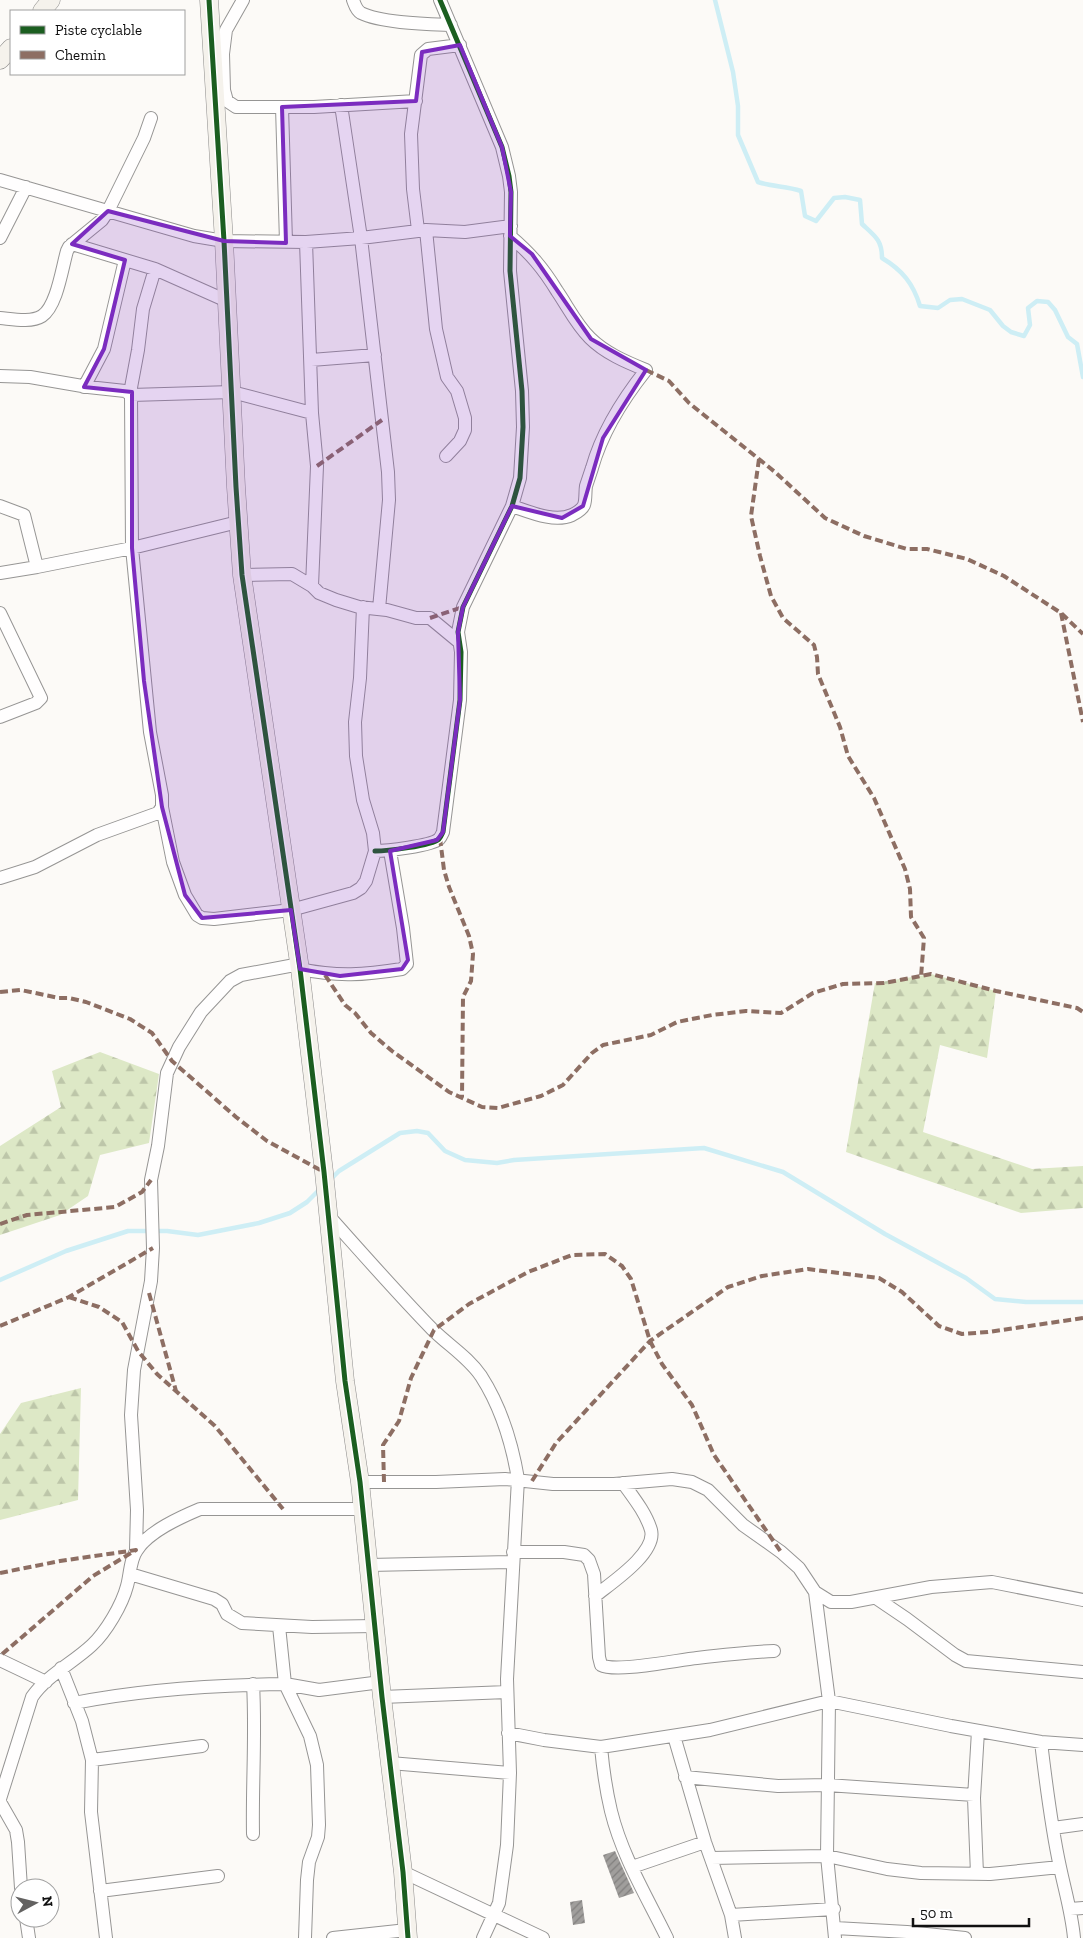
<svg xmlns="http://www.w3.org/2000/svg" width="1083" height="1938" font-family="'Zilla Slab',serif">
<style>
.forest{fill:url(#forest-firs)}
.lines{fill:none;stroke-linecap:round;stroke-linejoin:round}
.stream{stroke:#ceeef5;stroke-width:4.5}
.building{fill:url(#building-hatch)}
.street-casing{stroke:#969594;stroke-width:14}
.secondary-casing{stroke:#8d8c8b;stroke-width:19}
.street{stroke:#fffefe;stroke-width:12}
.secondary{stroke:#f5f2ec;stroke-width:18}
.quiet{stroke:#8d6e63;stroke-width:4;stroke-dasharray:8 4;stroke-linecap:butt}
.cycleway-casing{stroke:#fff;stroke-width:8}
.cycleway{stroke:#1b5e20;stroke-width:5}
.marked{fill:#7b2cbf;fill-opacity:0.2;stroke:#7b2cbf;stroke-width:4;stroke-linejoin:round}
</style>
<defs>
<pattern id="forest-firs" width="22" height="20" patternUnits="userSpaceOnUse" patternTransform="scale(1.25)"><rect width="22" height="20" fill="#dde8c6"/><path d="M5 1l3.5 6h-7zM16 11l3.5 6h-7z" fill="#bdc6a9"/></pattern>
<pattern id="building-hatch" width="6" height="6" patternUnits="userSpaceOnUse" patternTransform="scale(1.25)"><rect width="6" height="6" fill="#a09e9c"/><path d="M-1 1l2-2M0 6l6-6M5 7l2-2" fill="none" stroke="#817f7e"/></pattern>
</defs>
<rect width="100%" height="100%" fill="#fcfaf7"/>
<path class="forest" d="M931 974 996 991 987 1058 940 1045 923 1132 1032 1169 1083 1166V1208L1021 1213 846 1152 875 983Z
M100 1052 159 1074 149 1143 100 1155 88 1196 60 1215 0 1235V1146L61 1107 52 1071Z
M81 1388 78 1500 0 1520V1434L21 1403Z"/>
<g class="lines">
<path class="stream" d="M715 0 733 72 738 106V135L758 182C773 187 786 186 801 191L805 216 816 221 834 198 845 197 860 200 862 224C875 236 882 240 882 258 902 270 913 283 920 306L938 308 950 300 962 299 990 310 1003 326 1011 332 1024 336 1030 325 1028 308 1037 301 1048 302 1055 310 1068 337 1077 344 1083 377
M329 1181 339 1171 400 1133 417 1131 428 1133 445 1151 465 1160 497 1163 514 1160 704 1148 783 1172 885 1234 966 1278 995 1299 1026 1302H1083
M0 1280 66 1251 128 1231H167L198 1235 259 1223 290 1213 307 1202 320 1189"/>
</g>
<path class="building" d="M615 1851 634 1893 619 1898 603 1855Z
M582 1900 585 1923 573 1925 570 1902Z"/>
<g class="lines">
<g class="street-casing">
<path id="street" d="M243 0 226 30 223 54 224 90 227 101 236 107H314L416 101
M353 0C355 5 356 10 361 13 381 23 428 24 451 25
M341 105 361 238 388 472 389 500 379 609
M282 107 286 242
M0 180 194 236 224 241 306 242 361 238 426 230 465 232 511 226
M418 230 413 189 411 134 421 55 428 49 460 45
M426 230 436 329 447 377 457 391 465 418V430L460 441 446 456
M510 236C530 253 543 268 557 291 568 307 576 324 590 338 605 353 626 362 646 370 623 399 602 432 592 468 590 474 588 480 586 486 585 492 586 500 584 505 582 510 576 513 572 515 554 523 530 512 512 506
M0 238 26 187
M306 242 312 413 317 466 312 586
M72 244 155 269 227 301
M0 318C12 319 31 323 42 316 57 306 62 268 67 251L69 247 102 220 108 211 144 138 151 118
M311 360 375 355
M0 376 30 377 88 387 125 391 131 395 132 548 150 732 162 795V807L173 862 185 895 197 915 202 918 214 919 291 910 353 893 361 888 366 881 375 851 373 833 363 800 356 756 355 722 360 678 363 607
M84 387 104 349 125 260
M130 393 138 350 143 309 155 269
M131 395 232 392 312 413
M0 506 24 515 37 567 132 548 238 522
M0 573 37 567
M242 575 292 574 312 586 319 593 336 600 359 607 387 610 416 618H430L459 642
M0 613 41 698 36 703 0 717
M375 851C386 851 431 846 439 839 441 837 442 834 443 832L460 700 461 652 458 632 463 607 512 506 520 478 523 427 522 391 510 271 511 192 509 176 502 147 440 0
M0 878 35 867 97 835 158 813 162 807
M300 969C338 977 364 975 402 969L407 964 403 928 390 851
M327 1214C362 1253 396 1292 432 1329 448 1345 468 1357 481 1376 501 1407 512 1443 518 1479L507 1679 510 1773 507 1845 499 1903 483 1938
M360 1482H436L505 1479 553 1484H614L672 1479 692 1482 708 1490 743 1525 781 1552 799 1568 815 1592 831 1602H851L931 1587 992 1582 1083 1600
M136 1550 137 1510 131 1415 134 1370 151 1281 153 1248 151 1180 158 1146 167 1073 179 1047 201 1012 230 981 241 975 300 964
M513 1552H564L584 1555 589 1560 594 1574 599 1657 601 1665C616 1673 677 1660 697 1658 722 1655 748 1652 774 1651
M369 1565 512 1562
M130 1574 214 1599 222 1604 227 1614 242 1623 312 1627 375 1626
M815 1592 829 1701 827 1856 835 1938
M595 1596C611 1583 657 1553 651 1530 646 1513 633 1497 623 1483
M876 1598 907 1619 955 1655 966 1661 1083 1672
M0 1660 46 1682
M61 1668 82 1721 92 1760 91 1812 106 1938
M253 1684C256 1734 252 1784 253 1834
M382 1697 507 1692
M74 1703C143 1689 215 1685 285 1684L279 1626
M508 1733 544 1740 601 1747 710 1730 829 1701 951 1726 1041 1742 1083 1745
M674 1736 705 1842 731 1915 735 1938
M1041 1742C1046 1784 1051 1826 1060 1867 1065 1891 1072 1914 1074 1938
M601 1747C603 1769 606 1790 611 1811 622 1856 647 1897 667 1938
M92 1760 202 1746
M390 1763 510 1773
M685 1777 778 1786 827 1785 974 1795
M0 1799 32 1697C47 1675 73 1663 92 1645 106 1632 122 1605 127 1586 130 1576 130 1559 137 1550 149 1531 181 1517 200 1509H362
M0 1802 16 1830 18 1842 21 1888
M1053 1828 1083 1824
M711 1858 827 1856 887 1869 921 1873 990 1874 1060 1867
M632 1867 705 1842
M403 1872 543 1938
M977 1874 974 1798 978 1731
M100 1891 218 1876
M1070 1909 1083 1908
M731 1915 834 1909
M26 1918 29 1938
M835 1928 907 1932 965 1938
M305 1938 307 1880 309 1862 318 1837 319 1825 317 1765 310 1736 285 1684 319 1690 381 1682
M333 1938 407 1930"/>
</g>
<g class="secondary-casing">
<path id="secondary" d="M209 0 224 241 236 487 242 575 300 969 324 1172 345 1381 360 1482 382 1697 403 1872 408 1938
M42 11 51 0
M0 60 11 48"/>
</g>
<use href="#street" class="street"/>
<use href="#secondary" class="secondary"/>
<path class="quiet" d="M646 370 669 381 689 403 775 472 825 518 864 536 907 549H927L967 559 1004 576 1061 613 1083 634
M759 459 751 516 760 556 771 596 783 618 814 645 817 657 818 674 840 727 848 756 874 798 905 869 910 889 911 917 924 938 921 977
M317 466 382 420
M1061 613 1083 722
M430 618 463 607
M440 838 444 870 449 887 469 936 473 954 471 981 463 997 462 1097
M325 975 345 1005 355 1013 371 1033 392 1051 449 1092 482 1107 498 1108 541 1096 563 1085 592 1053 603 1045 651 1035 677 1022 712 1015 746 1011 781 1013 813 993 843 984 884 983 931 974 996 991 1077 1008 1083 1012
M0 992 21 990 59 998H69L86 1002 130 1019 152 1033 172 1061 236 1117 267 1141 324 1172
M0 1224 27 1215 115 1207 142 1192 151 1180
M149 1293 176 1391
M69 1297 99 1307 122 1322 138 1351 157 1374 215 1426 283 1509
M0 1326 69 1297 153 1248
M532 1481 556 1443 650 1341 728 1287 762 1276 808 1269 879 1278 902 1292 939 1326 962 1334 988 1332 1083 1318
M384 1482 383 1445 399 1421 411 1378 434 1330 469 1304 528 1272 572 1255 605 1254 622 1266 631 1279 650 1341 662 1364 692 1405 714 1455 781 1552
M0 1573 60 1561 136 1550 93 1576 0 1656"/>
<g class="cycleway-casing">
<path id="cycleway" d="M209 0 224 241 236 487 242 575 300 969 324 1172 345 1381 360 1482 382 1697 403 1872 408 1938
M375 851C386 851 431 846 439 839 441 837 442 834 443 832L460 700 461 652 458 632 463 607 512 506 520 478 523 427 522 391 510 271 511 192 509 176 502 147 440 0"/>
</g>
<use href="#cycleway" class="cycleway"/>
</g>
<path class="marked" d="M460 45 502 147 511 192 510 236 532 254 591 339 646 370 603 438 583 506 562 518 512 506 463 607 458 632 460 700 443 832 437 840 390 851 408 960 402 969 340 976 300 969 291 910 202 918 185 895 162 807 144 681 132 548V392L84 387 104 349 125 260 72 244 108 211 224 241 286 243 282 107 416 101 422 52Z"/>
<rect x="10" y="10" width="175" height="65" fill="#ffffff" stroke="#9f9f9f"/>
<rect x="20" y="26" width="25" height="8" fill="#1b5e20" stroke="#9f9f9f"/>
<text x="55" y="35" font-size="15" fill="#101010">Piste cyclable</text>
<rect x="20" y="51" width="25" height="8" fill="#8d6e63" stroke="#9f9f9f"/>
<text x="55" y="60" font-size="15" fill="#101010">Chemin</text>
<g transform="translate(35 1903) rotate(83)"><circle r="24" fill="#ffffff" stroke="#9f9f9f"/>
<path d="M0-4L9 19L0 12L-9 19Z" fill="#636261"/>
<text y="-8" font-size="14" font-weight="bold" text-anchor="middle" fill="#101010">N</text>
</g>
<path d="M913 1918v8h116v-8" fill="none" stroke="#101010" stroke-width="2.5"/>
<text x="920" y="1918" font-size="15" fill="#101010" stroke="#ffffff" stroke-width="4" paint-order="stroke">50 m</text>
</svg>
